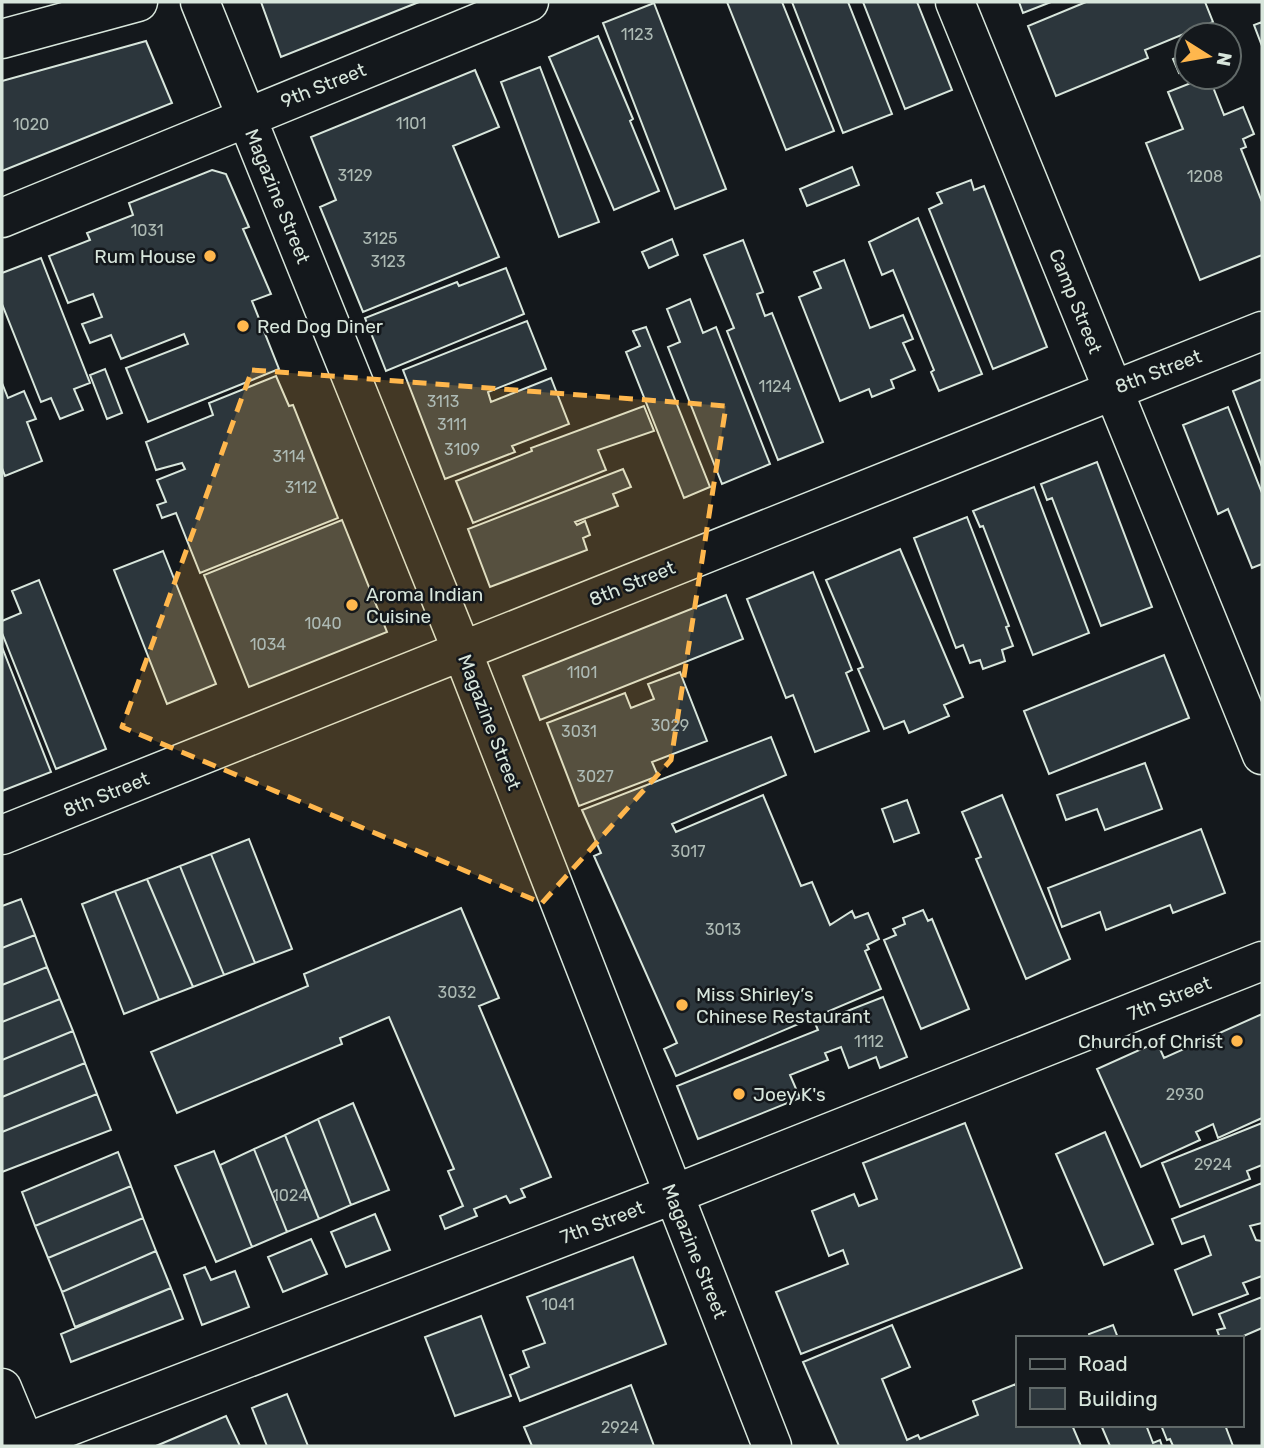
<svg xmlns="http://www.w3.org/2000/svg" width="1264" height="1448" font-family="Rubik,sans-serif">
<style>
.building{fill:#2c363c;stroke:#d8e6dc;stroke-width:2}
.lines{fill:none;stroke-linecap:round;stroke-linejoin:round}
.minor-casing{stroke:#d8e6dc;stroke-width:41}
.minor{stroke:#14181c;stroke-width:38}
.marked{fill:#ffb74d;fill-opacity:0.2;stroke:#ffb74d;stroke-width:5;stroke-dasharray:14 9;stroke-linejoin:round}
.poi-dot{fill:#ffb74d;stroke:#14181c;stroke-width:2.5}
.labels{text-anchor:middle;stroke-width:5;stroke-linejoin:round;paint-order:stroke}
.number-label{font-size:16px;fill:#adbab4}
.street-label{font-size:19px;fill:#d8e6dc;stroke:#14181c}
.poi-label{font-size:19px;fill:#d8e6dc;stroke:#14181c;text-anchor:start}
</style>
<rect width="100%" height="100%" fill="#14181c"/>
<path class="building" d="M261 2H419L281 57Z
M727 2H782L834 131 786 150Z
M792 2H848L892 114 843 133Z
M863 2H917L952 90 905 109Z
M1019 2H1051L1023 13Z
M1086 2H1205L1213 22 1145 50 1148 58 1056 96 1028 26Z
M654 3 726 189 675 209 603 23Z
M1262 22V46L1254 25Z
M598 36 633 119 630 121 659 191 614 210 549 57Z
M146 41 172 103 2 171V81Z
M1187 53V70L1179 73 1173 59Z
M540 67 599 222 559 237 501 82Z
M475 70 499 127 453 146 499 257 363 312 320 207 336 200 311 137Z
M1206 77H1209L1224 115 1243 107 1254 134 1243 139 1246 147 1241 149 1262 202V255L1200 280 1146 143 1183 129 1168 92Z
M852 167 859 185 807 206 800 189Z
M212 170 226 174 249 227 243 229 271 294 252 301 279 369 148 422 126 368 188 344 184 334 121 359 111 335 90 343 82 324 102 317 93 294 68 303 49 256 90 240 87 233 133 215 129 203Z
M971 180 974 190 984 186 1047 347 993 369 929 209 942 203 937 193Z
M918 218 982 374 939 391 931 372 934 370 893 270 882 275 869 242Z
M672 239 678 255 649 268 642 252Z
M743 240 763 292 757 294 765 316 772 313 823 442 778 460 727 331 734 328 704 255Z
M41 258 90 383 74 389 83 410 60 419 51 398 41 402 2 304V273Z
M844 260 870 328 903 315 913 339 903 343 915 370 891 380 894 388 872 397 869 389 840 401 799 297 821 288 814 272Z
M506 268 524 314 386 371 365 318 457 282 459 286Z
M690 299 703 333 716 327 770 464 722 484 668 347 680 342 667 309Z
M527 321 546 369 488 392 491 402 551 378 569 424 512 446 515 452 445 479 403 370Z
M646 327 710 487 684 498 626 352 640 346 633 331Z
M105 369 122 413 107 419 90 375Z
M276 376 289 406 293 405 338 518 200 573 176 513 162 518 157 505 166 502 157 480 185 469 182 463 156 470 146 442 213 415 209 403Z
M1262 379V467L1233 391Z
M2 383 8 398 24 391 36 419 27 422 42 461 5 476 2 468Z
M644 406 654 431 598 450 606 470 473 523 456 481 532 451 531 448Z
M1228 407 1262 493V564L1252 568 1228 509 1218 514 1183 425Z
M1097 462 1152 607 1101 626 1052 498 1047 500 1041 484Z
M623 469 631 487 613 494 618 506 575 522 577 525 585 521 590 535 583 538 587 550 490 587 468 529Z
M1034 487 1089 633 1033 655 983 526 980 527 973 511Z
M967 517 1009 626 1006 627 1013 646 1002 650 1005 661 983 669 980 660 970 663 963 645 956 648 914 538Z
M342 520 387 632 249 687 204 575Z
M900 549 963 697 944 705 949 716 909 733 904 721 884 729 858 669 863 667 826 580Z
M163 551 216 684 167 704 114 570Z
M813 572 852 670 846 673 869 731 815 752 793 695 786 698 747 599Z
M39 580 106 749 56 769 2 633V621L21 613 12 591Z
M726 595 743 639 540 720 523 676Z
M2 647 51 772 2 791Z
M1164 655 1189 718 1049 774 1024 711Z
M680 672 707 741 652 762 658 776 579 806 547 723 625 693 631 708 654 699 648 684Z
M771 737 786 775 672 824 676 832 763 795 801 886 812 882 830 925 852 911 855 918 868 913 879 939 867 945 869 949 865 951 881 989 676 1076 664 1049 677 1043 594 856 601 853 582 810Z
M1145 763 1162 809 1105 830 1097 809 1066 820 1057 795Z
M1002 795 1070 959 1026 979 976 859 981 857 962 812Z
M907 800 919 833 894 842 882 809Z
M1201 829 1225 893 1173 913 1170 905 1106 930 1100 912 1062 927 1048 888Z
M249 839 292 949 255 963 211 854Z
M211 854 255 963 224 975 180 866Z
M180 866 224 975 193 987 147 879Z
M147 879 193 987 159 1000 115 891Z
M115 891 159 1000 124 1014 82 904Z
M21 899 35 935 2 948V906Z
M461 908 499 998 479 1006 551 1177 521 1189 525 1197 510 1203 506 1196 474 1209 477 1216 445 1229 440 1216 463 1206 448 1171 454 1169 389 1017 340 1038 342 1044 177 1113 151 1052 308 986 304 974Z
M923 910 928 921 932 919 969 1009 921 1029 884 940 896 935 893 929 905 924 903 918Z
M35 935 47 967 2 985V948Z
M47 967 60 999 2 1022V985Z
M883 997 907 1057 880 1068 876 1057 849 1068 841 1047 825 1053 828 1060 790 1075 800 1098 698 1139 677 1086 818 1030 814 1021 830 1014 832 1017Z
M60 999 73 1031 2 1060V1022Z
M1262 1014V1118L1218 1138 1213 1124 1196 1132 1200 1140 1141 1167 1097 1069 1157 1042 1164 1058Z
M73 1031 85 1063 2 1097V1060Z
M85 1063 97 1094 2 1132V1097Z
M97 1094 111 1130 2 1172V1132Z
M353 1103 389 1190 351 1205 318 1119Z
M318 1119 351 1205 319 1219 285 1135Z
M965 1123 1022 1268 801 1354 776 1292 848 1264 843 1250 829 1256 812 1211 854 1194 859 1206 877 1199 863 1163Z
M1262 1123V1165L1247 1171 1250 1179 1180 1207 1162 1163Z
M1105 1132 1153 1244 1104 1265 1056 1154Z
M285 1135 319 1219 287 1232 254 1149Z
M254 1149 287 1232 252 1247 220 1165Z
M214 1151 252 1247 216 1262 175 1166Z
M118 1152 131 1186 35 1226 22 1192Z
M1262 1183V1223L1250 1226 1256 1240 1262 1241V1276L1243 1283 1248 1294 1193 1315 1175 1270 1211 1255 1204 1236 1182 1244 1172 1219Z
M131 1186 143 1218 48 1258 35 1226Z
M375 1214 390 1250 346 1267 331 1232Z
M143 1218 156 1251 62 1292 48 1258Z
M311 1239 327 1274 283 1292 268 1257Z
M156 1251 171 1288 75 1327 62 1292Z
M633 1257 666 1344 520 1401 510 1375 529 1367 523 1351 545 1343 527 1297Z
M205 1267 211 1280 235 1271 249 1307 202 1325 184 1275Z
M171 1288 183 1319 71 1362 61 1334Z
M1262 1297V1328L1239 1338H1220L1217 1330 1225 1328 1219 1314Z
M481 1316 511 1396 455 1416 425 1337Z
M892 1325 910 1367 882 1379 907 1440 918 1435 920 1439 978 1415 973 1401 1016 1384 1017 1425H1072L1081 1446H839L803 1362Z
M1113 1325 1118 1338H1090L1089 1334Z
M631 1385 654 1446H532L524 1427Z
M287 1394 308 1446H267L252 1408Z
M226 1416 240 1446H156Z
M1101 1425H1146L1153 1443 1160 1440 1162 1446H1110Z
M1161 1425H1225L1233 1446H1173L1170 1439 1167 1440Z"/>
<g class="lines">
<g class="minor-casing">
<path id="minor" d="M200 2 462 651 772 1446
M955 2 1262 755
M2 39 138 2
M2 218 529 2
M2 835 1262 331
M2 1388 26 1446
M18 1446 672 1195 1262 961"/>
</g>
<use href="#minor" class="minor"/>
</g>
<path class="marked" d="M252 370 726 406 671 760 542 903 122 727Z"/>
<g class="poi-dot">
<circle cx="210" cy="256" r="7"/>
<circle cx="243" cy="326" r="7"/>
<circle cx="352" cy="605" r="7"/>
<circle cx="682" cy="1005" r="7"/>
<circle cx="1237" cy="1041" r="7"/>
<circle cx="739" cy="1094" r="7"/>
</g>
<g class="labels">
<g class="number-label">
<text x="637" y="40">1123</text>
<text x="411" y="129">1101</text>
<text x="31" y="130">1020</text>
<text x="355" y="181">3129</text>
<text x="1205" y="182">1208</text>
<text x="147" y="236">1031</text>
<text x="380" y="244">3125</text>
<text x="388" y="267">3123</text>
<text x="775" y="392">1124</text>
<text x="443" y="407">3113</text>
<text x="452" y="430">3111</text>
<text x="462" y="455">3109</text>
<text x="289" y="462">3114</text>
<text x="301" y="493">3112</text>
<text x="323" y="629">1040</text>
<text x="268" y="650">1034</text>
<text x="582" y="678">1101</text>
<text x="670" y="731">3029</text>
<text x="579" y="737">3031</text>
<text x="595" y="782">3027</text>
<text x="688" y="857">3017</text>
<text x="723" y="935">3013</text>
<text x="457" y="998">3032</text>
<text x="869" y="1047">1112</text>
<text x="1185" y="1100">2930</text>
<text x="1213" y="1170">2924</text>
<text x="290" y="1201">1024</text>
<text x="558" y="1310">1041</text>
<text x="620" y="1433">2924</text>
</g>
<g class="street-label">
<text transform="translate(323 85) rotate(-22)" y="7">9th Street</text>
<text transform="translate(278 196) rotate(68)" y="7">Magazine Street</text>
<text transform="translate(1076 301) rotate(68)" y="7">Camp Street</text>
<text transform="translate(1158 371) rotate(-21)" y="7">8th Street</text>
<text transform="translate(632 583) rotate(-22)" y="7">8th Street</text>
<text transform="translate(490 722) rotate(69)" y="7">Magazine Street</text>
<text transform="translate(106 794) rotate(-22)" y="7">8th Street</text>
<text transform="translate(1169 998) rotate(-22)" y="7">7th Street</text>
<text transform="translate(602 1222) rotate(-21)" y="7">7th Street</text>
<text transform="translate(695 1251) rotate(68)" y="7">Magazine Street</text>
</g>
<g class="poi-label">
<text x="196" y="263" text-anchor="end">Rum House</text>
<text x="257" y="333">Red Dog Diner</text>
<text x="366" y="601">Aroma Indian<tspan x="366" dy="22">Cuisine</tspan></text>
<text x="696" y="1001">Miss Shirley’s<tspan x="696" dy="22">Chinese Restaurant</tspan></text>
<text x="1223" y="1048" text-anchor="end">Church of Christ</text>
<text x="753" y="1101">Joey K's</text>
</g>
</g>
<rect width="1264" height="1448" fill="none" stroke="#d8e6dc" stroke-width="7"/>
<rect x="1016" y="1336" width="228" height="91" fill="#14181c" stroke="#626a69" stroke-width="2"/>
<rect x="1030" y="1359" width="35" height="10" fill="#14181c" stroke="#626a69" stroke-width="2"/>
<text x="1078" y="1371" font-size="21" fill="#d8e6dc">Road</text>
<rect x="1030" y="1388" width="35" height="21" fill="#2c363c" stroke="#626a69" stroke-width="2"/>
<text x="1078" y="1406" font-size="21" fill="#d8e6dc">Building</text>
<g transform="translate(1208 56) rotate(101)"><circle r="33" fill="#14181c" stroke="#626a69" stroke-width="2"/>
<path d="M0-5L12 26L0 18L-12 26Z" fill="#ffb74d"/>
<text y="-10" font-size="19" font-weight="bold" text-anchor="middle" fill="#d8e6dc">N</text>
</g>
</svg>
